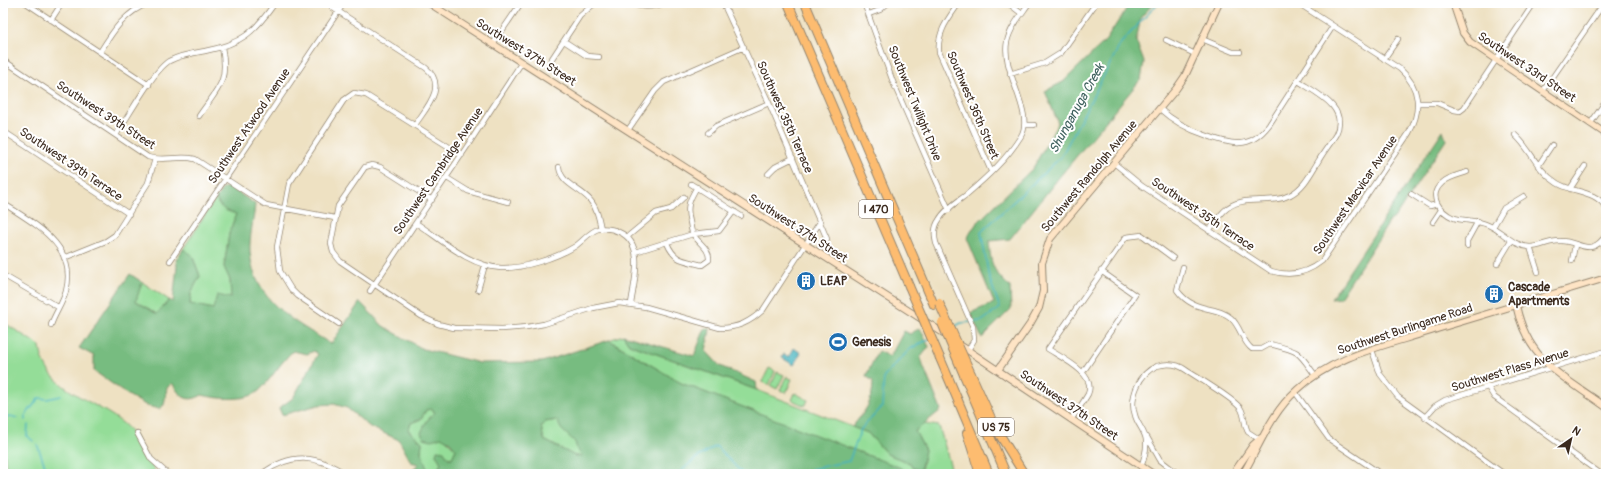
<svg xmlns="http://www.w3.org/2000/svg" width="1609" height="477" font-family="Pangolin,sans-serif">
<style>
.green{fill:#94dd98;stroke:#68845b}
.forest{fill:#77bc80;stroke:#59734f;fill-rule:evenodd}
.water{fill:#44b3be;stroke:#406e6e}
.lines{fill:none;stroke-linecap:round;stroke-linejoin:round}
.stream{stroke:#44b3be;stroke-width:1.5}
.street-casing{stroke:#948670;stroke-width:6}
.secondary-casing{stroke:#948670;stroke-width:8}
.highway-casing{stroke:#948670;stroke-width:10}
.street{stroke:#fff;stroke-width:4.5}
.secondary{stroke:#fee4c5;stroke-width:6}
.highway{stroke:#fdbc6f;stroke-width:8}
.highway-bridge-casing{stroke:#948670;stroke-width:10;stroke-linecap:butt}
.highway-bridge{stroke:#fdbc6f;stroke-width:8}
.labels{text-anchor:middle;stroke-width:4;stroke-linejoin:round;paint-order:stroke}
.shield{fill:#fff;stroke:#766a62;stroke-width:1}
.shield-label{font-size:11px;font-weight:bold;fill:#3b2a1e}
.street-label{font-size:12px;fill:#3b2a1e;stroke:#fff}
.poi-label{font-size:12px;font-weight:bold;fill:#3b2a1e;stroke:#fff;text-anchor:start}
.water-label{font-size:13px;font-style:italic;fill:#3f615e;stroke:#fff}
</style>
<rect width="100%" height="100%" fill="#fff"/>
<filter id="ink" filterUnits="userSpaceOnUse"><feTurbulence type="fractalNoise" baseFrequency=".025" numOctaves="2"/><feDisplacementMap in="SourceGraphic" scale="8" xChannelSelector="R" yChannelSelector="G"/><feConvolveMatrix kernelMatrix="1 2 1 2 8 2 1 2 1" color-interpolation-filters="sRGB"/></filter>
<filter id="wash" filterUnits="userSpaceOnUse"><feTurbulence type="fractalNoise" baseFrequency=".012" numOctaves="4" result="noise"/><feDisplacementMap in="SourceGraphic" scale="16" xChannelSelector="R" yChannelSelector="G"/><feGaussianBlur stdDeviation="0.9" result="paint"/><feColorMatrix in="noise" values="0 0 0 0 0 0 0 0 0 0 0 0 0 0 0 0 0 1.4 0 .05"/><feComposite in="paint" operator="in"/></filter>
<g filter="url(#wash)">
<rect width="100%" height="100%" fill="#eee1c2"/>
<path class="green" d="M216 198 218 204 236 214 229 234 224 266 230 280 231 299 213 309 190 304 191 293 200 276 192 255 183 249Z
M142 282 169 300 157 314 135 300Z
M3 322 40 346C44 394 105 401 131 431 136 436 137 444 140 450 144 457 150 464 155 470L150 474H7L5 456 3 455Z
M623 335 629 344 757 390 868 433 887 454 910 463 913 468 921 470 925 450 915 431 924 424 939 426 953 474H905L900 468 681 383 609 340Z
M769 368 775 371 769 385 762 382Z
M777 372 784 375 777 389 771 386Z
M786 377 792 379 786 393 780 390Z
M795 393 808 400 805 406 792 400Z
M431 409 435 412 426 422 456 449 452 458 436 454 441 463 438 469 442 474H429L421 452 422 442 408 430 411 423 421 419 426 410Z
M557 420C563 434 570 432 575 442 578 447 579 451 582 456H575L544 440 541 427 545 422Z"/>
<path class="forest" d="M1130 3H1154L1141 17 1136 41 1144 62 1141 79 1061 175 1010 239 989 241C991 265 992 270 1010 287L1011 309 982 338 970 313 994 303 967 238 976 224 1033 168 1058 123 1045 91 1063 82 1106 40Z
M1443 130 1446 140 1396 216 1390 221 1340 298 1331 299Z
M230 187 255 204C254 219 249 237 250 252 254 302 294 321 331 344L360 302 383 326 423 349 480 363 542 362 609 340 681 383 901 468 905 474H722L721 470 707 472 706 474H442L438 469 441 463 436 454 437 450 444 451 448 458H452L456 449 450 442 441 437 432 440 424 438 421 433 426 422 435 412 431 409 426 410 421 419 411 423 408 430 422 442 421 452 429 474H413L412 472 418 464 411 462 399 440 370 427 347 408 334 404 318 405 282 415 279 408 293 398 318 354 314 351 307 354 293 351C280 363 272 378 260 390 248 402 218 399 202 395 186 404 180 396 172 383L167 388 164 405 159 409 147 406 128 395 94 371V356L79 348 130 274 142 282 136 301 157 314 169 300 173 302 177 266 176 260 183 249 192 255 200 276 191 293 190 304 213 309 217 295 231 298 230 280 224 267 229 234 236 214C226 211 220 209 216 198L223 188ZM557 420 561 429 575 442 577 449 582 456H575L544 440 541 426 545 422Z
M705 328 710 329 706 351 720 366 756 382 757 390 629 344 623 335 694 356Z
M920 328 929 347 920 358 941 410 915 431 925 450 920 471 913 468 910 463 887 454 868 433 852 427C865 411 873 403 873 381L866 376 878 351 890 357 904 331 910 334Z"/>
<path class="water" d="M794 348 801 353 794 365 782 358 784 354 789 357Z"/>
<g class="lines">
<path class="stream" d="M952 328 961 323 982 321 1000 308 989 277 981 232 1061 157 1121 43 1158 3
M3 418 10 416 17 418
M25 420V416L39 398 47 399 61 396
M28 425 27 436 33 441
M37 444 48 474
M678 474 695 459 716 446 743 474
M808 474 812 469 849 461 861 429 882 407 884 376 910 349 929 339"/>
</g>
</g>
<g filter="url(#ink)">
<g class="lines">
<g class="street-casing">
<path id="street" d="M26 3 149 85
M630 3C642 8 652 8 664 3
M723 3 769 103 827 239
M864 3 893 82 949 210
M959 3C948 19 937 32 939 52L991 171
M1008 3 1022 14
M333 8 426 68C448 86 426 108 415 125
M869 14 880 10 888 3
M51 20 62 3
M1202 39 1233 52H1240
M1166 40 1195 54
M564 41 587 56 599 57
M493 44 521 3
M100 52C113 31 125 12 149 3
M1384 59 1398 39
M3 60 148 157C164 162 179 155 195 159L266 205 335 218
M551 60 580 16 595 3
M1010 74 1045 63 1061 53 1096 3
M1543 91 1604 3
M1418 103H1437L1454 110 1460 111 1464 108 1534 3
M1160 109C1174 122 1188 129 1205 135 1231 145 1250 150 1269 125L1333 26
M199 116C218 88 229 83 222 47
M1590 124 1606 101
M1025 125H1034
M628 130 655 91 664 82 744 47
M3 131 129 214
M708 133 716 126 769 103
M116 135C128 117 153 71 169 61 180 55 193 53 205 51 241 44 254 33 275 3
M1515 135C1532 150 1535 169 1557 183 1573 193 1596 190 1606 208
M1114 163 1142 186 1271 271C1290 277 1306 274 1322 261L1409 133C1422 110 1420 87 1400 69L1298 3
M1538 166 1552 145
M559 167C561 184 580 188 590 200 597 208 599 219 601 229
M1467 172C1459 175 1448 177 1442 183 1427 196 1440 212 1454 218 1465 221 1477 220 1488 225 1503 231 1512 246 1530 247L1538 272
M768 174 775 167 793 158
M447 178 468 191 508 202
M691 184 741 216
M1570 189 1585 166
M1411 194 1430 206 1437 204
M432 200 380 167 372 165 365 167 338 206 331 244 333 252 340 261 421 316 438 324 454 328 502 329 527 327 544 324 593 308 619 303 646 307 720 328C738 328 750 322 763 310L820 222
M3 203C34 224 78 245 66 291 63 303 55 313 51 325
M1433 222 1441 210
M416 223C442 240 469 266 501 268 522 269 556 258 574 247 582 242 589 232 598 229 605 228 613 229 619 232 646 243 634 282 631 304
M1493 227 1504 208 1524 196
M1209 231C1214 224 1218 217 1224 211 1242 193 1269 206 1290 195 1304 188 1311 173 1319 160 1324 151 1331 143 1336 134 1349 107 1316 93 1298 81
M627 237 656 213 671 209 684 197
M1600 242 1606 248
M667 243C675 262 684 260 702 265L709 260C710 248 698 243 693 234 691 231 691 226 690 222 686 207 689 200 697 187
M1467 246V241L1478 221
M1530 247C1541 247 1550 240 1561 241 1579 241 1591 258 1606 235
M635 252 693 234 719 231 734 211
M64 258 106 241 115 235 148 183 155 159
M170 261 344 3
M1572 261 1575 245
M1497 264 1511 241
M1183 267 1177 290C1194 314 1217 305 1231 318 1241 327 1242 342 1252 349H1261L1270 344C1301 352 1297 350 1315 375
M3 275 58 307
M478 290 485 265
M370 291 466 148 522 62
M339 324 298 296 291 289 280 271 277 247 289 184 344 100 354 93 366 95 462 155
M968 350 974 340 973 327 936 243C934 235 934 227 939 220 944 210 957 202 966 195 986 178 1007 159 1021 136 1035 114 1001 71 1007 42 1010 28 1021 15 1029 3
M1372 350 1380 374 1398 397 1504 474
M1083 372 1135 295 1101 271
M1488 387 1494 397 1601 474
M1295 392 1329 439 1381 474
M1425 417 1435 406 1445 400 1606 351
M1071 420C1076 412 1083 403 1088 394 1097 374 1062 358 1048 349L1126 237 1142 235 1173 258
M137 433 151 459 168 474
M1147 437 1160 460 1177 473
M1141 467C1144 459 1147 448 1146 440 1145 431 1137 424 1135 415 1129 398 1139 373 1157 366 1167 363 1178 364 1186 370 1198 378 1235 399 1241 409 1245 416 1244 425 1248 432L1259 439
M262 474C291 452 317 455 346 474"/>
</g>
<g class="secondary-casing">
<path id="secondary" d="M429 3 948 336
M1453 3 1463 33 1470 42 1606 134
M1516 305C1528 362 1562 375 1606 407
M957 343 1153 474
M998 370 1030 324 1039 308 1043 291 1042 263 1050 239 1176 89 1185 76 1219 3
M1233 474 1253 445 1261 438
M1243 474C1260 445 1271 413 1297 390 1335 354 1389 345 1437 329 1494 312 1550 295 1606 278"/>
</g>
<g class="highway-casing">
<path id="highway" d="M788 3 909 286
M805 3 934 305
M940 358 989 474
M971 374 995 427 1024 474
M964 375 1006 474
M967 433 980 474"/>
</g>
<use href="#street" class="street"/>
<use href="#secondary" class="secondary"/>
<use href="#highway" class="highway"/>
<g class="highway-bridge-casing">
<path id="highway-bridge" d="M909 286 940 358
M939 303 971 374
M942 323 964 375"/>
</g>
<use href="#highway-bridge" class="highway-bridge"/>
</g>
</g>
<defs>
<g id="building-disc" transform="scale(1)"><circle r="9.5" fill="#1f6fb2" stroke="#fff"/><path d="M-4-6H4V6H1V3H-1V6H-4ZM-2.5-4.3h1.7v1.8h-1.7ZM.8-4.3h1.7v1.8H.8ZM-2.5-1h1.7V.8h-1.7ZM.8-1h1.7V.8H.8Z" fill="#fff"/></g>
<g id="stadium-disc" transform="scale(1)"><circle r="9.5" fill="#1f6fb2" stroke="#fff"/><path d="M0-5a6.5 5 0 1 0 0 10a6.5 5 0 1 0 0-10ZM-3.5-1.8h7v3.6h-7Z" fill="#fff"/></g>
</defs>
<g fill-rule="evenodd">
<use href="#building-disc" x="806" y="281"/>
<use href="#building-disc" x="1494" y="294"/>
<use href="#stadium-disc" x="838" y="342"/>
</g>
<g class="labels">
<g class="shield">
<rect x="859" y="200" width="34" height="18" rx="3"/>
<rect x="978" y="418" width="36" height="18" rx="3"/>
</g>
<g class="shield-label">
<text x="876" y="213">I 470</text>
<text x="996" y="431">US 75</text>
</g>
<g class="street-label">
<text transform="translate(526 52) rotate(32)" y="4">Southwest 37th Street</text>
<text transform="translate(1527 67) rotate(34)" y="4">Southwest 33rd Street</text>
<text transform="translate(915 103) rotate(68)" y="4">Southwest Twilight Drive</text>
<text transform="translate(973 105) rotate(67)" y="4">Southwest 36th Street</text>
<text transform="translate(106 115) rotate(33)" y="4">Southwest 39th Street</text>
<text transform="translate(785 117) rotate(66)" y="4">Southwest 35th Terrace</text>
<text transform="translate(249 126) rotate(-56)" y="4">Southwest Atwood Avenue</text>
<text transform="translate(71 164) rotate(34)" y="4">Southwest 39th Terrace</text>
<text transform="translate(438 171) rotate(-56)" y="4">Southwest Cambridge Avenue</text>
<text transform="translate(1089 176) rotate(-50)" y="4">Southwest Randolph Avenue</text>
<text transform="translate(1355 195) rotate(-56)" y="4">Southwest Macvicar Avenue</text>
<text transform="translate(1203 214) rotate(34)" y="4">Southwest 35th Terrace</text>
<text transform="translate(798 228) rotate(33)" y="4">Southwest 37th Street</text>
<text transform="translate(1405 329) rotate(-18)" y="4">Southwest Burlingame Road</text>
<text transform="translate(1510 370) rotate(-17)" y="4">Southwest Plass Avenue</text>
<text transform="translate(1069 405) rotate(34)" y="4">Southwest 37th Street</text>
</g>
<g class="poi-label">
<text x="820" y="285">LEAP</text>
<text x="1508" y="291">Cascade<tspan x="1508" dy="14">Apartments</tspan></text>
<text x="852" y="346">Genesis</text>
</g>
<g class="water-label">
<text transform="translate(1076 108) rotate(-61)" y="5">Shunganuga Creek</text>
</g>
</g>
<rect width="1609" height="477" fill="none" stroke="#fff" stroke-width="16"/>
<g transform="translate(1571 439) rotate(34)" stroke="#ffffff" stroke-width="3" paint-order="stroke">
<path d="M0-3L7 15L0 10L-7 15Z" fill="#3b2a1e"/>
<text y="-6" font-size="11" font-weight="bold" text-anchor="middle" fill="#3b2a1e">N</text>
</g>
</svg>
